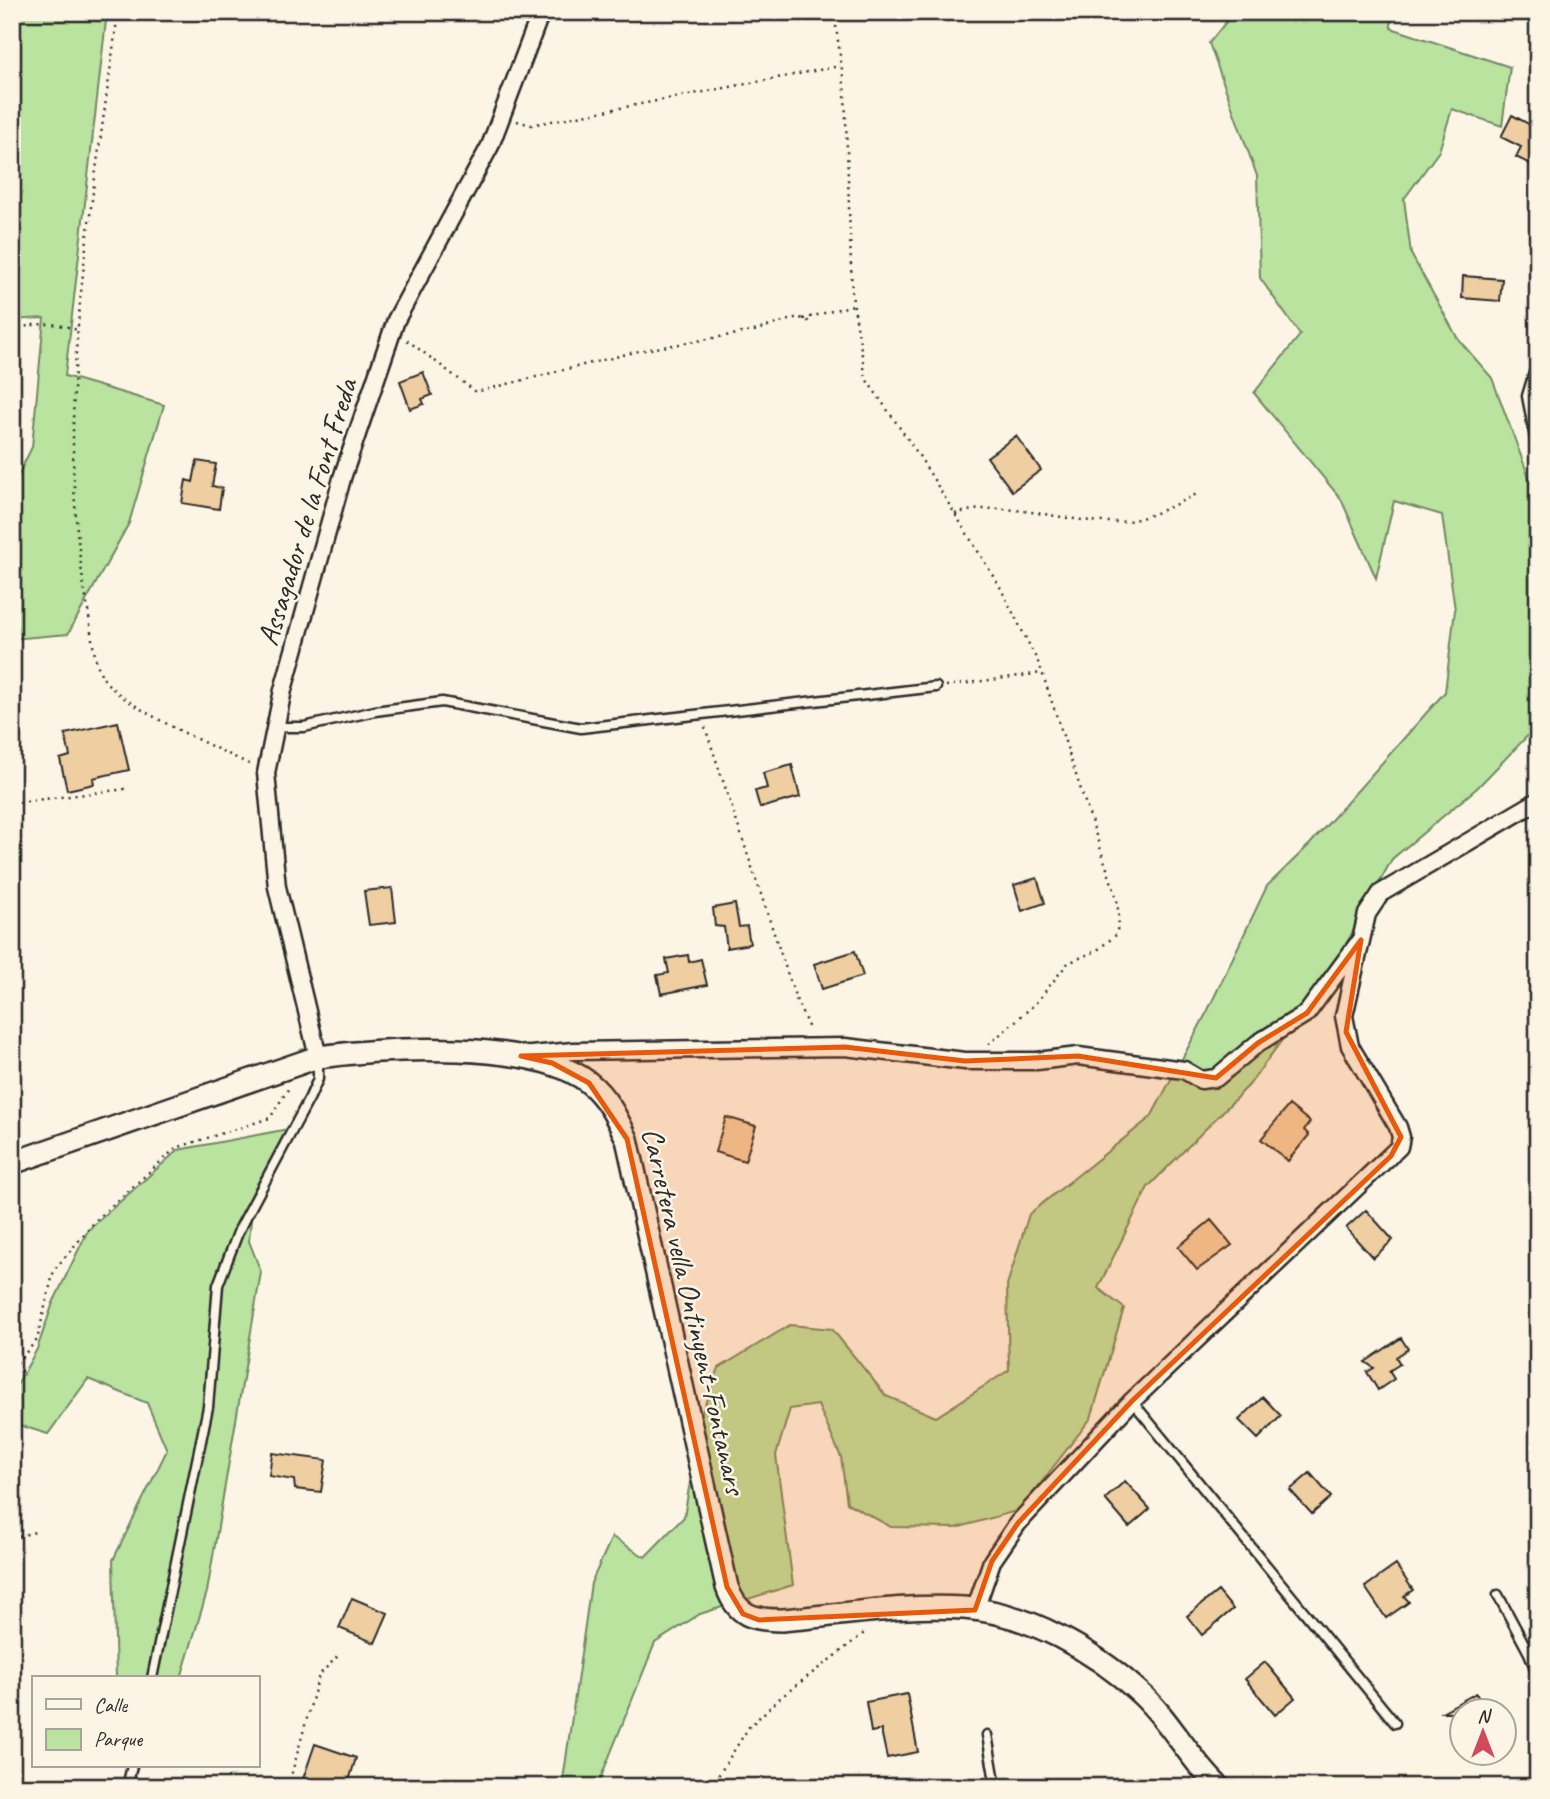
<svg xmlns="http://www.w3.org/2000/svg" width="1550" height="1799" font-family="Caveat,sans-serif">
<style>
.green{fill:#b9e39f;stroke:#728765;stroke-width:2}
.building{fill:#efcea1;stroke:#2b2b2b;stroke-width:2}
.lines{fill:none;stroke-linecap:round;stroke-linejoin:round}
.service-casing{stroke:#2b2b2b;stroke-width:13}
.minor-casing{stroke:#2b2b2b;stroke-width:21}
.tertiary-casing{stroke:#2b2b2b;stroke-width:26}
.path{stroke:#2b2b2b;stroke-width:2.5;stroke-dasharray:2 5;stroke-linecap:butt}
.service{stroke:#fcf5e5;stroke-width:8}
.minor{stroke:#fcf5e5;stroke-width:16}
.tertiary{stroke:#fcf5e5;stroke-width:21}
.marked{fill:#e8590c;fill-opacity:0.2;stroke:#e8590c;stroke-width:5;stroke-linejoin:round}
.labels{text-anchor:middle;stroke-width:5;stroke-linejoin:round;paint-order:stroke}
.street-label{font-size:30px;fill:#2b2b2b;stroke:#fcf5e5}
</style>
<rect width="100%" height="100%" fill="#fcf5e5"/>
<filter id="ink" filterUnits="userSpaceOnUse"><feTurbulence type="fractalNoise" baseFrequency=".0143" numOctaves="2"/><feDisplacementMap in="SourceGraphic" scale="14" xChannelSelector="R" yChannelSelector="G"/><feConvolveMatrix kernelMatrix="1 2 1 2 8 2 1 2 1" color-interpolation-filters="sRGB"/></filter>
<g filter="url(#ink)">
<path class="green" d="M12 12H107L65 376 164 405 129 523 68 634 12 639V488L32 447 44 318 12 320Z
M1234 12H1392L1391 28 1510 67 1502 126 1452 109 1439 151 1404 199 1411 254 1458 339 1492 378 1534 491 1538 516V725L1477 788 1392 859 1330 974 1249 1085 1148 1187 1098 1288 1124 1308 1091 1418 1020 1510 956 1528 891 1527 847 1503 841 1457 818 1405 790 1409 776 1455 793 1585 700 1614 655 1643 597 1787H562L591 1583 612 1537 645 1557 684 1517 702 1412 719 1368 790 1325 832 1329 886 1396 936 1417 1009 1370 1007 1285 1029 1214 1151 1117 1208 1010 1267 886 1310 844 1445 692 1455 610 1442 515 1394 501 1376 578 1341 499 1254 393 1300 335 1260 278 1257 176 1209 43Z
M294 1128 254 1189 249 1241 261 1272 207 1592 181 1678H116L113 1560 167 1450 147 1403 88 1379 48 1434 12 1423V1394L37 1349 53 1303 88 1230 178 1150Z"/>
<path class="building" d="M1512 115 1538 129V168L1516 157 1521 147 1501 137Z
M1463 276 1502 279 1500 301 1462 298Z
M423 372 432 395 422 399 424 404 410 409 400 381Z
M1016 436 1041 470 1012 491 987 457Z
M197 461 216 464 212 486 222 488 219 509 182 503 186 480 193 482Z
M118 722 129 770 93 778 94 784 67 790 60 759 70 756 65 734Z
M792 765 800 797 760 808 755 791 767 788 763 773Z
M1037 878 1045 903 1022 911 1014 885Z
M392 888 396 922 369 925 364 891Z
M735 904 739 927 747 926 750 944 727 948 724 927 715 926 713 908Z
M855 951 863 976 822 989 814 964Z
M688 955 689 962 701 959 707 985 661 994 657 975 669 973 666 959Z
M1289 1105 1310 1122 1304 1130 1309 1135 1288 1161 1261 1139Z
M726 1117 756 1126 745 1161 715 1152Z
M1366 1210 1393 1240 1373 1258 1346 1228Z
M1211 1220 1232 1245 1197 1270 1178 1247Z
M1401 1338 1408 1349 1396 1357 1400 1364 1389 1371 1394 1379 1378 1390 1367 1372 1374 1368 1365 1362Z
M1263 1397 1281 1416 1258 1439 1239 1420Z
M272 1453 326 1460 321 1492 295 1489 294 1480 269 1476Z
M1310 1473 1331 1497 1312 1514 1290 1490Z
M1125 1481 1150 1509 1129 1527 1105 1499Z
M1396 1565 1413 1590 1404 1596 1409 1602 1386 1618 1365 1587Z
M1218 1591 1233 1609 1202 1635 1187 1616Z
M352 1598 388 1613 375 1643 339 1628Z
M1265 1662 1295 1698 1275 1715 1245 1679Z
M1476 1693 1486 1712H1442Z
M907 1694 918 1752 887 1758 881 1730 871 1732 866 1702Z
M315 1744 356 1758 347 1787H327L303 1779Z"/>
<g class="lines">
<g class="service-casing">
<path id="service" d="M1538 359 1527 396 1538 454
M276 727H304L375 711 442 702 581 728 936 687
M1132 1401 1395 1723
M1498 1595 1529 1653 1538 1676
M152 1678 208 1407 218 1285 239 1230 310 1097 318 1079V1060
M987 1735 996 1787
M127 1787 132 1766"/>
</g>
<g class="minor-casing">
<path id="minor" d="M531 1055 573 1051 845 1047 965 1061H1037L1078 1056 1184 1070 1201 1080 1216 1078 1258 1043 1307 1013 1357 945
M318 1057 277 887 266 773 283 690 343 475 396 320 490 146 541 12
M975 1610 992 1561 1018 1523 1132 1401 1399 1147 1401 1137 1398 1127 1350 1046 1344 1016 1367 914 1381 893 1538 801"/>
</g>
<g class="tertiary-casing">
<path id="tertiary" d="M12 1163 318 1057C386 1048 532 1039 588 1082 607 1097 617 1118 627 1139L727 1587C737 1616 753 1620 782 1620 842 1615 904 1604 964 1608 1026 1612 1095 1651 1140 1693 1170 1720 1189 1759 1219 1787"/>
</g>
<path class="path" d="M118 12C93 207 51 407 87 604 91 626 92 656 102 676 118 706 217 748 251 765
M834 12 845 91 852 295 866 379 918 454 1000 587 1040 666 1117 899 1119 921 1116 935 1096 951 1068 963 1034 1005 988 1045
M517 121 531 125 840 66
M803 319 853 305
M12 330C36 323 53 321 77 330
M407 340 476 392 639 351 754 331 798 317 813 323
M955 514C1007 498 1065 524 1117 522 1146 521 1173 505 1199 493
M946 686 1042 673
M705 727 796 999 810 1031
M12 803 126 789
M12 1368 37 1340 54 1270 98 1218 176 1148 270 1118 290 1086
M12 1538 35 1532
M288 1787 319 1675 339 1655
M711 1787 749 1727 780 1698 867 1631"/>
<use href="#service" class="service"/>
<use href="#minor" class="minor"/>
<use href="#tertiary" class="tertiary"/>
</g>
</g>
<path class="marked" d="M1361 940 1346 1032 1401 1137 1391 1156 1132 1401 1018 1523 992 1561 975 1610 759 1620 743 1614 727 1587 627 1139 589 1083 552 1063 521 1056 845 1047 965 1061 1078 1056 1216 1078 1258 1043 1307 1013Z"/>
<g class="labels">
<g class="street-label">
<text transform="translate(307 512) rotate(-73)" y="10">Assagador de la Font Freda</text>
<text transform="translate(694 1311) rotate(77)" y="10">Carretera vella Ontinyent-Fontanars</text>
</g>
</g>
<rect width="1550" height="1799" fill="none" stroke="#fcf5e5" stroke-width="42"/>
<rect x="21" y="21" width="1508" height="1757" fill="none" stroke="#2b2b2b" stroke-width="2.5" filter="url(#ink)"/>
<rect x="32" y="1676" width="228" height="91" fill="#fcf5e5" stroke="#a8a49b" stroke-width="2"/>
<rect x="46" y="1699" width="35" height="10" fill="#fcf5e5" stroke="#a8a49b" stroke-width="2"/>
<text x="94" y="1712" font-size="21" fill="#2b2b2b">Calle</text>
<rect x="46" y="1729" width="35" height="21" fill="#b9e39f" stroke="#a8a49b" stroke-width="2"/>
<text x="94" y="1746" font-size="21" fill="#2b2b2b">Parque</text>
<g transform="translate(1483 1732)"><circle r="33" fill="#fcf5e5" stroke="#a8a49b" stroke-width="2"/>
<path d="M0-5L12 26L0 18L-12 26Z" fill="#d1495b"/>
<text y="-10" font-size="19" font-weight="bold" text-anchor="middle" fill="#2b2b2b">N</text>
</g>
</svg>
